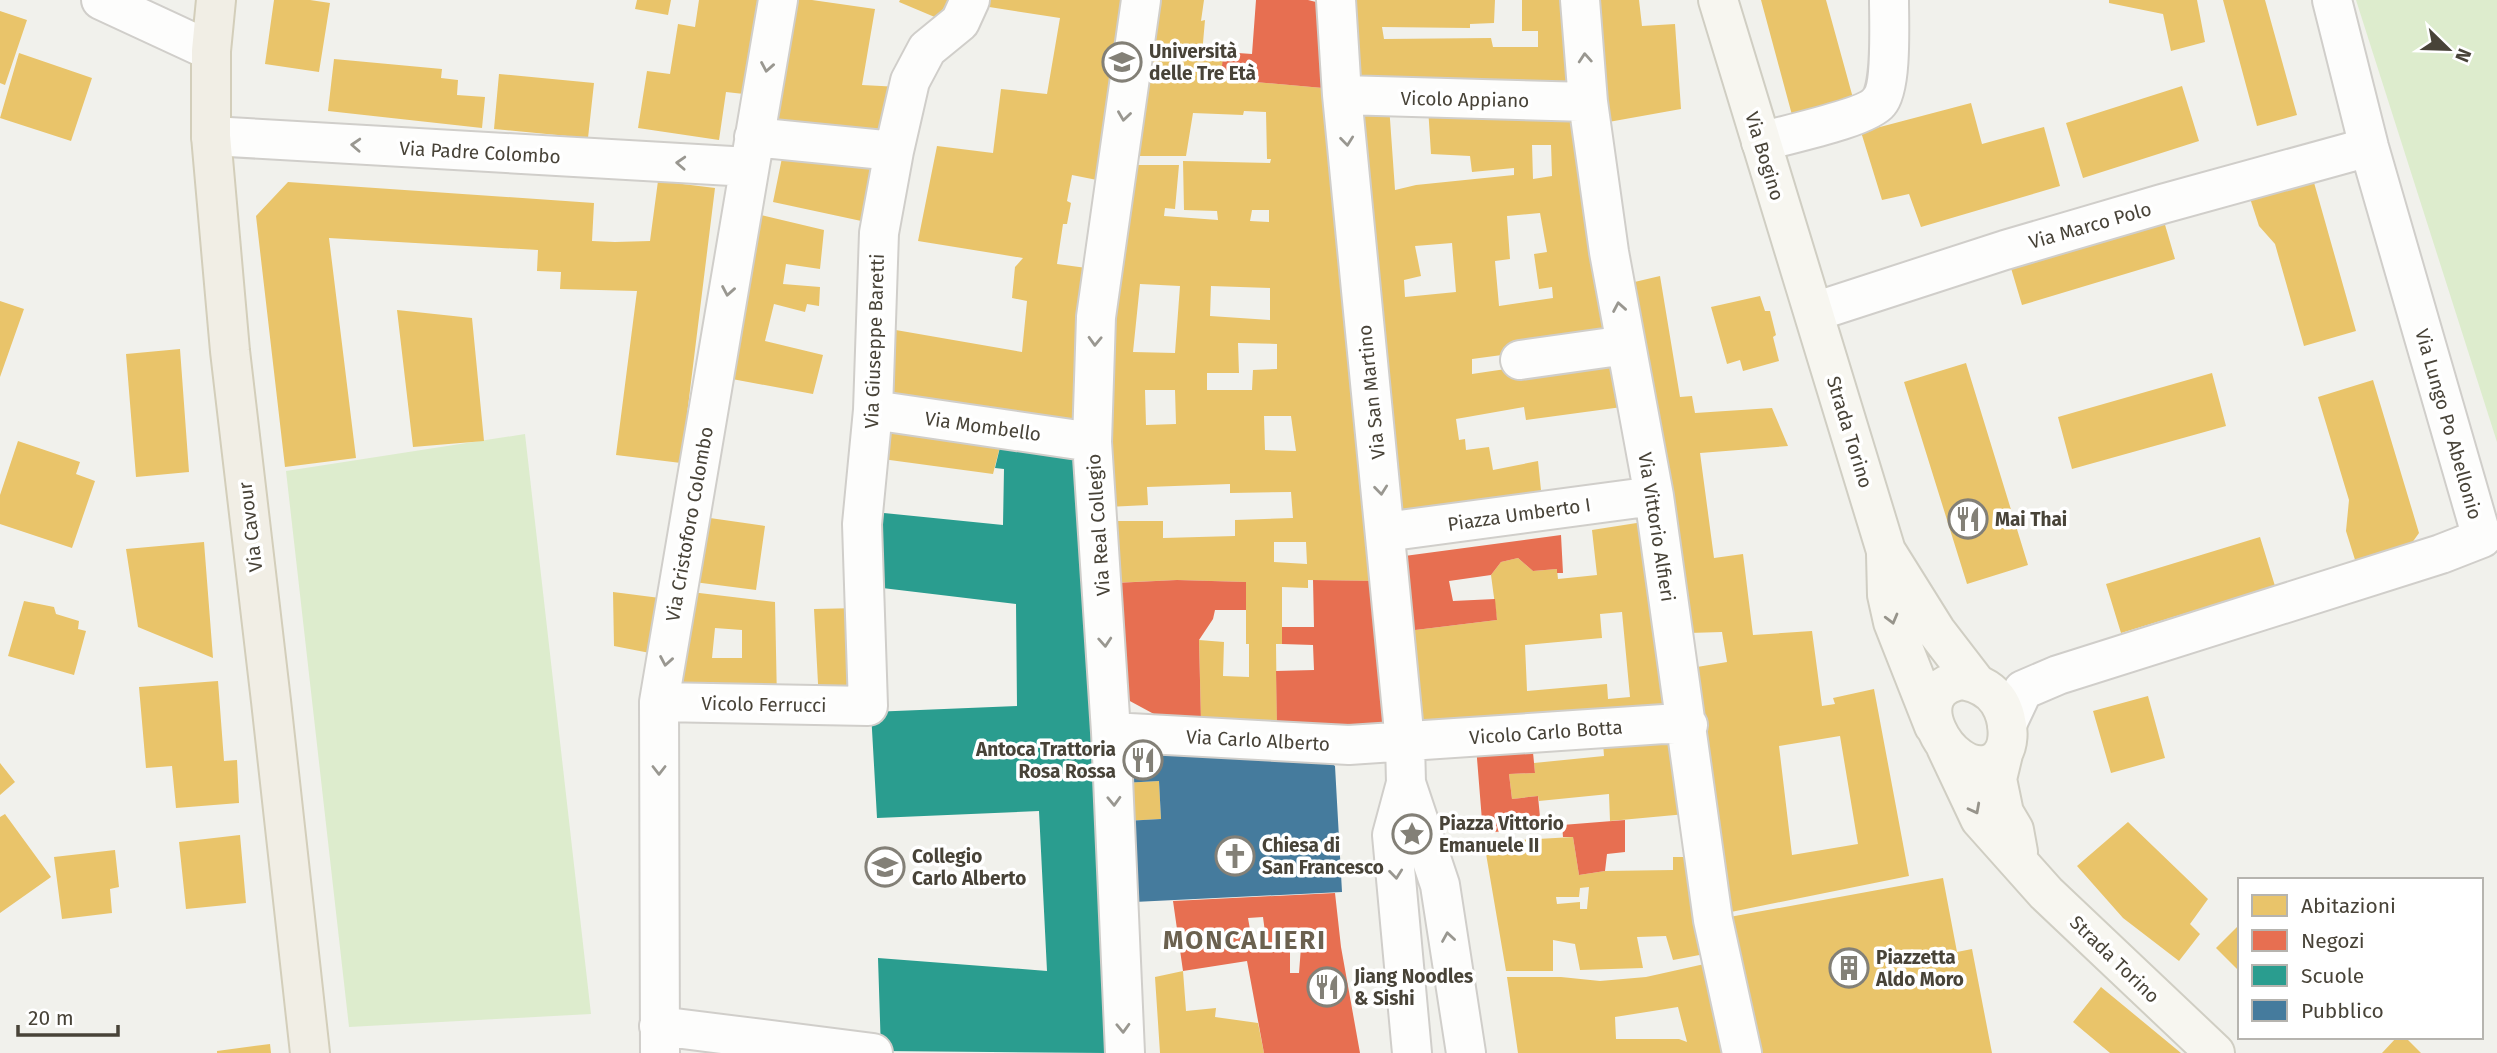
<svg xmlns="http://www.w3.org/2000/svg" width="2497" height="1053" font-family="'Fira Sans',sans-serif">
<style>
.green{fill:#ddeccd}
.homes{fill:#e9c46a;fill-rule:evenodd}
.shops{fill:#e76f51;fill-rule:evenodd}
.schools{fill:#2a9d8f}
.public{fill:#457b9d}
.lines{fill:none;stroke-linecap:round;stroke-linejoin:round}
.street-casing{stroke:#d0ceca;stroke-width:42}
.secondary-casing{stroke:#d0cec3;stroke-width:42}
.primary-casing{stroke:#d3ceba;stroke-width:42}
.street{stroke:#fdfdfc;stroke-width:38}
.secondary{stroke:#f7f6f0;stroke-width:38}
.primary{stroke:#f1eee5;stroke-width:38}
.oneway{stroke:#999790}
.oneway2{stroke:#97948b}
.labels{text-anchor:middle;stroke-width:7;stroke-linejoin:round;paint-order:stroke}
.poi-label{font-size:19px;font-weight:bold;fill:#484338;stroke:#fff;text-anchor:start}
.street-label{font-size:19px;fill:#484338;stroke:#fff}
.district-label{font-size:26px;font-weight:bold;letter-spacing:2px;fill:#6b614f;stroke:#fff}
</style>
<rect width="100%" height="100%" fill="#f1f1ec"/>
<path class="green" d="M2356 0H2497V442Z
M525 434 591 1014 349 1027 286 471Z"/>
<path class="homes" d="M274 0H310L330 3 319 72 265 64Z
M637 0H671L668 15 635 9Z
M699 0H759L744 94 726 92 719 140 638 128 647 71 670 74 678 24 695 27Z
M795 0H812L875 9 862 85 900 87 880 139 772 131Z
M900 0H949L937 18 899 2Z
M973 0H1129L1107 182 1072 175 1067 201 1071 203 1067 224H1063L1057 264 1094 269 1081 433 883 407 890 329 1022 352 1027 301 1012 298 1015 267 1023 258 918 241 937 146 993 153 1001 89 1047 94 1060 18 970 4Z
M1154 0H1204L1201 21 1205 20 1202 54 1224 57 1220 79 1323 88 1376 581 1308 580V588L1282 587V644H1276L1277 727 1201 721 1199 640 1224 642 1223 676 1249 677V644H1246V582L1177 580 1112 583 1105 521H1163V538L1235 536V520L1293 518 1291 492 1230 493V484L1147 487 1148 505 1107 507 1102 451 1127 165H1179L1175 209 1165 208 1164 216 1218 220 1217 211 1184 210 1183 161 1270 163 1271 159H1267L1266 112 1244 111 1243 115 1193 113 1186 156H1137ZM1252 210H1269V222L1250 221ZM1140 284 1180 286 1175 353 1133 352ZM1211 286 1270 288V320L1210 316ZM1238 343 1277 344V369L1253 370 1252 390H1207V373H1239ZM1145 390H1175L1176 424 1146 425ZM1264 416H1291L1296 451 1265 450ZM1274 542H1306L1307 564 1274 562Z
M1344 0H1495L1494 23 1470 24V28L1382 27 1384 39 1491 38 1493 47H1538V31H1522V0H1572L1578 92 1349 90Z
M1595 0H1639L1642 26 1675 24 1681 109 1603 123Z
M1761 0H1826L1853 98 1792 115Z
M2109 0H2197L2205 42 2171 51 2163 14 2109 3Z
M2223 0H2265L2297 115 2257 126Z
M0 11 27 20 5 85 0 83Z
M19 53 92 78 71 141 0 118Z
M334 59 442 69 441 78 458 80 457 95 485 97 482 128 328 111Z
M499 74 594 83 588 138 494 129Z
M2182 86 2199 141 2083 178 2066 123Z
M1971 103 1982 144 2044 127 2060 186 1921 227 1909 194 1882 200 1861 132Z
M1389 105 1395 190 1416 185 1514 175V168L1472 172 1470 156 1431 154 1428 107 1578 109 1613 340 1472 359V374L1612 353 1622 407 1526 420 1524 407 1456 419 1459 440 1465 439 1466 450 1489 447 1493 470 1538 461 1542 500 1394 520 1349 107ZM1532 145H1551L1552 176 1533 179ZM1540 213 1547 252 1534 254 1539 289 1552 287 1553 298 1499 306 1495 261 1510 259 1507 216ZM1452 243 1456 292 1405 297 1404 280 1421 276 1415 246Z
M783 153 882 159 866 222 773 202Z
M2313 179 2356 331 2304 346 2275 244 2259 226 2247 189Z
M658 181 715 188 681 463 616 455 637 291 560 289 561 272 537 271 538 250 329 238 356 458 285 467 256 216 288 182 594 203 592 241 615 242 650 241Z
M2161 211 2175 259 2022 305 2008 258Z
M761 215 824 230 820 269 786 264 783 284 820 287 819 306 807 304 805 312 774 304 765 341 823 355 813 394 732 379Z
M1660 276 1680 397 1692 396 1695 413 1772 408 1788 446 1700 453 1714 558 1743 554 1753 635 1812 631 1822 706 1835 704 1833 698 1874 689 1909 876 1731 912 1691 668 1727 662 1722 632 1689 633 1626 284ZM1840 736 1858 844 1792 855 1779 746Z
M1760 296 1765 311H1770L1776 335 1773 337 1779 361 1743 371 1740 360 1727 364 1711 307Z
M0 301 24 309 0 377Z
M397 310 472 318 484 441 413 447Z
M180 349 189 472 136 477 126 354Z
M1966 363 2028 565 1967 584 1904 382Z
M2212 373 2226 426 2072 469 2058 417Z
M2373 380 2419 533 2409 547 2356 563 2346 531 2349 500 2318 397Z
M884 417 1003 435 993 474 875 458Z
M18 441 80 462 76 474 95 481 72 548 0 524V495Z
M703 517 765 526 756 590 694 582Z
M1643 522 1679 712 1417 731 1407 631 1497 620 1491 575 1501 562 1518 558 1533 571 1557 569 1558 579 1597 575 1592 530ZM1622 612 1630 697 1608 699 1607 684 1527 691 1525 645 1602 638 1600 614Z
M2260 537 2275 586 2121 633 2106 584Z
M204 542 213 658 138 627 126 549Z
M613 592 660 598 655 654 614 646Z
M691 592 775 602 777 701 680 699ZM715 628 742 630V658H712Z
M24 601 54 607 56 614 79 621 78 629 86 631 74 675 8 656Z
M859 608 866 702H819L814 609Z
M218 681 224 761 237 760 239 803 176 808 172 766 146 768 139 687Z
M2148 696 2165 758 2111 773 2093 711Z
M1675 741 1686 814 1610 821 1609 794 1539 801 1538 796 1512 799 1509 774 1535 773 1534 763 1604 756 1603 743Z
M0 763 15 782 0 795Z
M1159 781 1161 819 1125 821 1123 783Z
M5 814 51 877 0 913V817Z
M2128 822 2208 899 2190 924 2200 934 2179 961 2123 918 2077 866Z
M240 835 246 903 186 909 179 842Z
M1573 837 1579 875 1605 871 1673 870V857H1695L1710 953 1673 960 1666 936 1637 937 1643 968 1580 970 1575 944 1553 940V971H1506L1484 842ZM1589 887 1587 909H1580V902L1557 904 1556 897H1579L1580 888Z
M115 850 119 887 110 889 112 913 62 919 54 857Z
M1943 878 1957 952 1972 949 1992 1053H1742L1713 920Z
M2240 924V972L2216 948Z
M1718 961 1737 1053H1518L1507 977H1561L1600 981 1646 977ZM1678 1007 1687 1042 1679 1039H1616L1615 1017Z
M1183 971 1186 1011 1216 1008 1215 1017 1258 1023 1264 1053H1160L1155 977Z
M2101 987 2181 1053H2110L2073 1022Z
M2397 1037H2405L2421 1053H2382Z
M270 1044 271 1053H217V1051Z"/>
<path class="shops" d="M1256 0H1308L1320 3 1323 88 1220 79 1224 52 1252 54Z
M1561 535 1563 573H1557V569L1533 571 1518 558 1501 562 1491 575 1449 581 1453 601 1495 599 1497 620 1407 631 1397 557Z
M1177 580 1246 582V610H1215L1213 619 1199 640 1201 721 1165 720 1115 693 1114 583Z
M1313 580 1376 581 1394 732 1277 727 1276 671 1314 670 1313 645 1282 644V627H1314Z
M1532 742 1535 773 1509 774 1512 799 1538 796 1541 828 1483 833 1476 746Z
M1625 820V852L1607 854 1605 871 1579 875 1573 837H1563L1562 825Z
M1335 893 1341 947 1360 1053H1264L1247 961 1183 971 1173 901ZM1263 917 1267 947H1253L1248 918ZM1290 947H1301L1299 973H1290Z"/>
<path class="schools" d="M1003 435 1084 451V534L1105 1053 881 1051 878 958 1047 971 1039 811 877 818 871 712 1017 706 1016 604 874 587V512L1003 525 1004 469 995 468Z"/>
<path class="public" d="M1124 746 1320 754 1335 766 1342 892 1134 902 1125 821 1161 819 1159 781 1123 783Z"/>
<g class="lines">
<g class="street-casing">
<path id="street" d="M101 0 211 51
M1336 0 1342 95 1405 742 1406 783 1392 835 1412 1053
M1580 0 1588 102 1609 252 1654 496 1713 920 1742 1053
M1342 95 1588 102
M211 136 749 167
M754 137 894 151
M1761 142C1784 135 1867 118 1879 102 1892 88 1889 21 1889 0
M1814 312 2005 250 2162 204 2369 147
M1520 360 1626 345
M873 410 1092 442
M1385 532 1654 496
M659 702 868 706 862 524 873 410 879 233 894 151 910 81 927 49 960 22 970 0
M2007 724 2023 690 2058 675 2441 554 2482 538 2369 147 2332 0
M1111 732 1349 745 1664 724 1688 725
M1406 783 1440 885 1466 1053
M659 1026 873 1053
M660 1053 659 702 778 0
M1125 1053 1111 732 1092 442 1096 317 1141 0"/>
</g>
<g class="secondary-casing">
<path id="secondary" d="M1718 0 1886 551 1936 631 1976 683
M1886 554 1887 595 1893 622 1934 726
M1963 680C1977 683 1991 689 1999 702 2010 720 2014 756 1989 764 1949 777 1899 689 1963 680Z
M1946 747 1980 819 2046 893 2215 1053
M2003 754 1997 779 2004 813 2014 830 2018 852"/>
</g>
<g class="primary-casing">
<path id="primary" d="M216 0 211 51V136L230 351 271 701 310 1053"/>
</g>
<use href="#street" class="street"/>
<use href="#secondary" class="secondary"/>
<use href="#primary" class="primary"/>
</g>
<defs><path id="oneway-chevron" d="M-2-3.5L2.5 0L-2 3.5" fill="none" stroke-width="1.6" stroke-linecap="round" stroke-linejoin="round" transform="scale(1.75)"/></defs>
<g class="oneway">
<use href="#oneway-chevron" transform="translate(1585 58) rotate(-94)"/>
<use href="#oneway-chevron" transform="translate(767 67) rotate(100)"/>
<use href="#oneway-chevron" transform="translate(1124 116) rotate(98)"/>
<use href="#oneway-chevron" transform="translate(1347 141) rotate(84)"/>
<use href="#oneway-chevron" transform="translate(356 145) rotate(-177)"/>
<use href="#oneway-chevron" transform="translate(681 163) rotate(-177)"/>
<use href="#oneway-chevron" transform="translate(728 291) rotate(100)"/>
<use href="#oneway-chevron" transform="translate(1619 307) rotate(-100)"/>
<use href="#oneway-chevron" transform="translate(1095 341) rotate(92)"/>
<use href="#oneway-chevron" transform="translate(1381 490) rotate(84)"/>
<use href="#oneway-chevron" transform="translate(1105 642) rotate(86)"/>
<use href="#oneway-chevron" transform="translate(666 661) rotate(100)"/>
<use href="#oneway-chevron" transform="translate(659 770) rotate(90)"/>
<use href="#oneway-chevron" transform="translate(1114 801) rotate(88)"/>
<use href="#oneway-chevron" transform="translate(1396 874) rotate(84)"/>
<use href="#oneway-chevron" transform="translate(1448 937) rotate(-99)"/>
<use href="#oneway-chevron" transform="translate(1123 1028) rotate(88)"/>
</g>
<g class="oneway2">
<use href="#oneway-chevron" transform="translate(1892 619) rotate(75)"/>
<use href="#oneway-chevron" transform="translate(1975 809) rotate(62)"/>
</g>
<defs>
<g id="university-ring" transform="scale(2.0125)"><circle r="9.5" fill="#fff" stroke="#838077" stroke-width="1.5"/><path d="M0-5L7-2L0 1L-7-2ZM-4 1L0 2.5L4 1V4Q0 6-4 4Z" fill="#838077"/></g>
<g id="restaurant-ring" transform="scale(2.0125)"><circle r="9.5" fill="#fff" stroke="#838077" stroke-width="1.5"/><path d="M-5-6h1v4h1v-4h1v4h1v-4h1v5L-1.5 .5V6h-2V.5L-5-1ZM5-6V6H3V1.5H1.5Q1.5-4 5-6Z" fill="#838077"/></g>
<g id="sight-ring" transform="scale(2.0125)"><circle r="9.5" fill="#fff" stroke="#838077" stroke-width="1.5"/><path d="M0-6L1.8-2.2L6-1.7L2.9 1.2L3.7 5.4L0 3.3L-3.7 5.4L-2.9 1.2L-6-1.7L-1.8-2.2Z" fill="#838077"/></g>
<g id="church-ring" transform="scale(2.0125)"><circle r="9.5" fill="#fff" stroke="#838077" stroke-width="1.5"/><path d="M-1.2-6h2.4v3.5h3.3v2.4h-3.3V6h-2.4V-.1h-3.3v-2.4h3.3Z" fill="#838077"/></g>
<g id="building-ring" transform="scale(2.0125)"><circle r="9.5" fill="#fff" stroke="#838077" stroke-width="1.5"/><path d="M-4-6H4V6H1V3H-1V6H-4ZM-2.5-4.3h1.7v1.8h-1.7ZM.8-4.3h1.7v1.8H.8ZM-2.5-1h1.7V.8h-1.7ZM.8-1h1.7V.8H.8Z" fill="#838077"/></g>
</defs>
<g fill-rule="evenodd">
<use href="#university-ring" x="1122" y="62"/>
<use href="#restaurant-ring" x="1968" y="519"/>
<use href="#restaurant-ring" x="1143" y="760"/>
<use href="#sight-ring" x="1412" y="834"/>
<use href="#church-ring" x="1235" y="856"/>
<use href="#university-ring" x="885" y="867"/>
<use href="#building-ring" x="1849" y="968"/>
<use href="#restaurant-ring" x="1327" y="987"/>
</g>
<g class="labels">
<g class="poi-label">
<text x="1149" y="58">Università<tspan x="1149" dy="22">delle Tre Età</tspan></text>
<text x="1995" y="526">Mai Thai</text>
<text x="1116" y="756" text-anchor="end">Antoca Trattoria<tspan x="1116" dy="22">Rosa Rossa</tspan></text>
<text x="1439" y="830">Piazza Vittorio<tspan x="1439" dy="22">Emanuele II</tspan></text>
<text x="1262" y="852">Chiesa di<tspan x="1262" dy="22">San Francesco</tspan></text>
<text x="912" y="863">Collegio<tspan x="912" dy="22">Carlo Alberto</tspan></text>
<text x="1876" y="964">Piazzetta<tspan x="1876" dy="22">Aldo Moro</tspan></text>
<text x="1354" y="983">Jiang Noodles<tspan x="1354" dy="22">&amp; Sishi</tspan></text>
</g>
<g class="street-label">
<text transform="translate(1465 99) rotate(1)" y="7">Vicolo Appiano</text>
<text transform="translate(480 152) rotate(3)" y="7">Via Padre Colombo</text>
<text transform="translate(1765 156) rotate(73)" y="7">Via Bogino</text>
<text transform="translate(2090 225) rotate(-16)" y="7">Via Marco Polo</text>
<text transform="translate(874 341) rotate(-88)" y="7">Via Giuseppe Baretti</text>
<text transform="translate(1371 392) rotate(-96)" y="7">Via San Martino</text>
<text transform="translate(2449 424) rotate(74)" y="7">Via Lungo Po Abellonio</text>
<text transform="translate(983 426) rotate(8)" y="7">Via Mombello</text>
<text transform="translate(1850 432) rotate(73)" y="7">Strada Torino</text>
<text transform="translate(1519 514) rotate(-8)" y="7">Piazza Umberto I</text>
<text transform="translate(689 524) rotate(-80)" y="7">Via Cristoforo Colombo</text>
<text transform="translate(1098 525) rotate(-94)" y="7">Via Real Collegio</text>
<text transform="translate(250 527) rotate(-97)" y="7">Via Cavour</text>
<text transform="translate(1657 527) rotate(81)" y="7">Via Vittorio Alfieri</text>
<text transform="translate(764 704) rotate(1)" y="7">Vicolo Ferrucci</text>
<text transform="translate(1546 732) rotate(-4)" y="7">Vicolo Carlo Botta</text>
<text transform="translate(1258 740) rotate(3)" y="7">Via Carlo Alberto</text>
<text transform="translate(2115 959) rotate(44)" y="7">Strada Torino</text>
</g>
<g class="district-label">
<text x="1245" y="949">MONCALIERI</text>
</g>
</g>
<rect x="2238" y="878" width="245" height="161" fill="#ffffff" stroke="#b6b4af" stroke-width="2"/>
<rect x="2252" y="895" width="35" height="21" fill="#e9c46a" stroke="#b6b4af" stroke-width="2"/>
<text x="2301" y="913" font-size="21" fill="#484338">Abitazioni</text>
<rect x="2252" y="930" width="35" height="21" fill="#e76f51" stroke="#b6b4af" stroke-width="2"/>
<text x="2301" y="948" font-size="21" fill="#484338">Negozi</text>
<rect x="2252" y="965" width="35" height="21" fill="#2a9d8f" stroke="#b6b4af" stroke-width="2"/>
<text x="2301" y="983" font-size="21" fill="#484338">Scuole</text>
<rect x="2252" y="1000" width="35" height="21" fill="#457b9d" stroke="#b6b4af" stroke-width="2"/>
<text x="2301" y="1018" font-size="21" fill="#484338">Pubblico</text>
<g transform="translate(2448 49) rotate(113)" stroke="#ffffff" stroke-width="5" paint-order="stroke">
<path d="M0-5L12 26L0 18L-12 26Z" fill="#484338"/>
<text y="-10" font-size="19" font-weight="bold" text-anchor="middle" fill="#484338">N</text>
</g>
<path d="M18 1025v10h100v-10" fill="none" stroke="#484338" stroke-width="3.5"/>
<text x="28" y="1025" font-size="21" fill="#484338" stroke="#ffffff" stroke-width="5" paint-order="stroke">20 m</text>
</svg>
